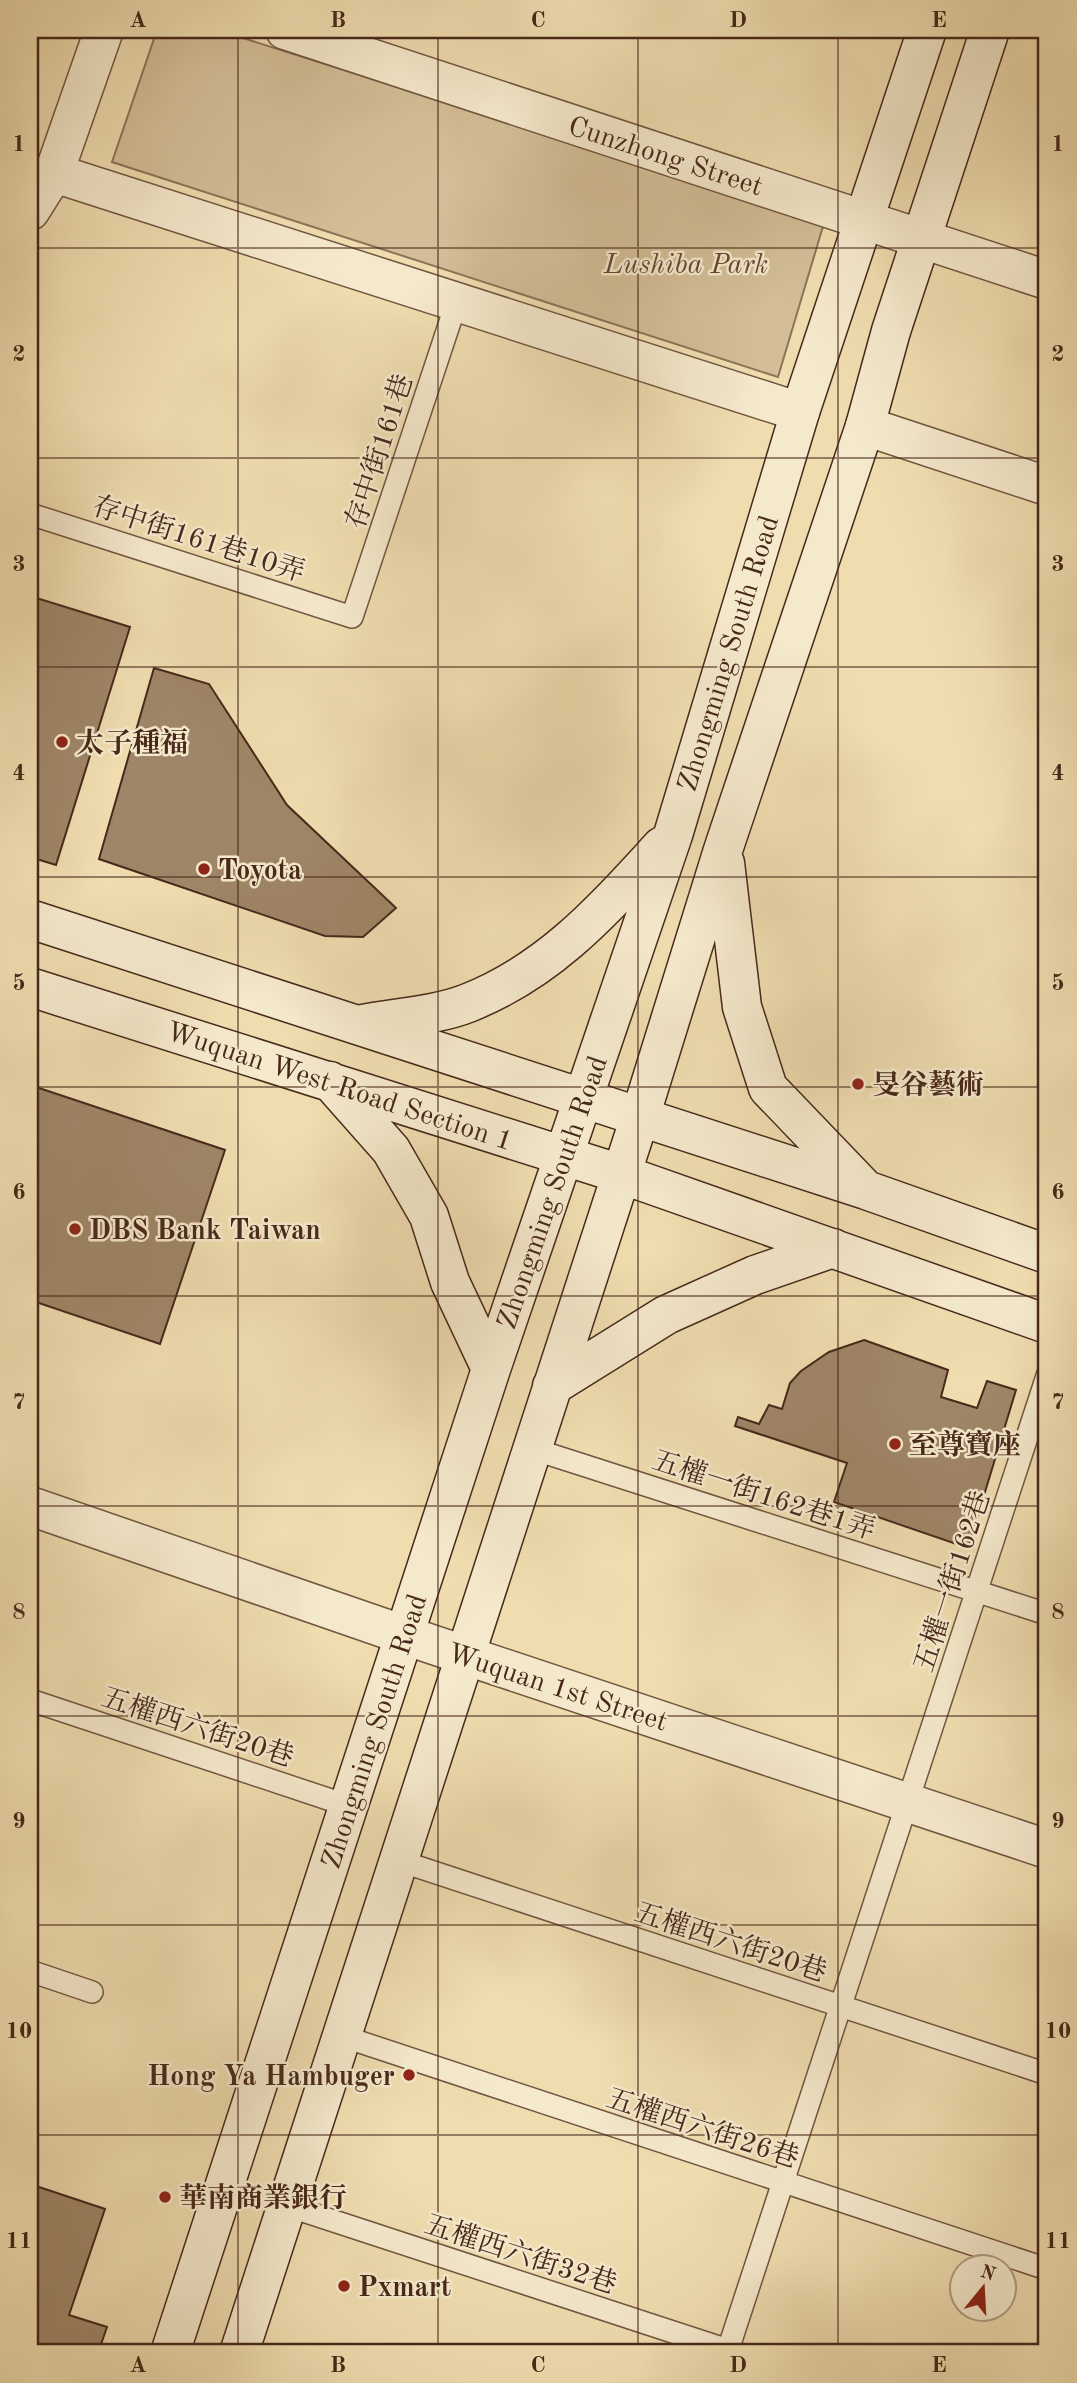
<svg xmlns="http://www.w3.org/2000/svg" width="1077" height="2383" font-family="'Old Standard TT','Noto Serif TC',serif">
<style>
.green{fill:#d3be97;stroke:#8e7359;stroke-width:2}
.building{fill:#9f8668;stroke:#48281b;stroke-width:2}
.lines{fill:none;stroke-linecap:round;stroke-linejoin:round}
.service-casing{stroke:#725540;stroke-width:24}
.minor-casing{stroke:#725540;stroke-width:41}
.secondary-casing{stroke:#48281b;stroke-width:41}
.service{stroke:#f5e9cc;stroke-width:21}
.minor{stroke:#f5e9cc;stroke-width:38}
.secondary{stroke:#f5e9cc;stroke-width:38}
.grid{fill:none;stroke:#48281b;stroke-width:2;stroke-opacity:0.55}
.poi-dot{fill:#8f2418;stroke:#f5e9cc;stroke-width:2.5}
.labels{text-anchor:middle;stroke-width:5;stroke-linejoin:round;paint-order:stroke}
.street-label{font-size:28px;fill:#48281b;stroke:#f5e9cc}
.park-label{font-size:28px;font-style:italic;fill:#644634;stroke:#f5e9cc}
.poi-label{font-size:28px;font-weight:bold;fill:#48281b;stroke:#f5e9cc;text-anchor:start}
.neatline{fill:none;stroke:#48281b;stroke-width:2.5}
.grid-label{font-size:23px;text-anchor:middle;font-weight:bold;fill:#48281b}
</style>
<rect width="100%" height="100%" fill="#efddb0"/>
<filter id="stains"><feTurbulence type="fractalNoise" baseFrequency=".00286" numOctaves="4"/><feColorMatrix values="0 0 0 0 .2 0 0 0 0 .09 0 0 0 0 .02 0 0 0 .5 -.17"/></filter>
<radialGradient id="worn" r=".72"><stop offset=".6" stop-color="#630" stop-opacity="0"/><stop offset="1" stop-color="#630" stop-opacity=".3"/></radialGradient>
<path class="green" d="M157 30H218L824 223 778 377 112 162Z"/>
<path class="building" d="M30 596 130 627 56 865 30 857Z
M154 668 209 684 287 805 396 908 363 937 325 936 99 859Z
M30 1085 225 1150 160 1344 30 1300Z
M864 1340 948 1370 941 1397 977 1408 987 1381 1016 1390 968 1548 834 1502 847 1463 735 1426 738 1417 759 1424 769 1405 782 1409 790 1383 801 1371 829 1352Z
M30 2184 105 2209 69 2315 107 2327 98 2353H30Z"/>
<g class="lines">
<g class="service-casing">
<path id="service" d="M30 514 352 617 456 304
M533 1449 1047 1614
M30 1700 349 1806
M397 1860 1047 2074
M30 1971 92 1992
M342 2036 1047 2269
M288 2206 737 2353
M727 2353 1047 1376"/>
</g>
<g class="minor-casing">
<path id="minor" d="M285 30 1047 280
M54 173 800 412
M30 211 54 173 104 30
M865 426 1047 486
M30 1506 404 1635 1047 1849"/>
</g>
<g class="secondary-casing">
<path id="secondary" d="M725 863 742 1007 768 1088 862 1186
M30 919 866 1190 1047 1254
M30 987 621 1174 1047 1324
M363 1024C395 1018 438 1015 468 1003 551 970 603 910 662 846
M330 1081 391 1150 429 1216 450 1282 491 1369
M552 1386 666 1315 755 1275 833 1248
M170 2353 491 1369 673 835 800 412 927 30
M239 2353 640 1117 723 850 865 426 891 331 990 30"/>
</g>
<use href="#service" class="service"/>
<use href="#minor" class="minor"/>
<use href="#secondary" class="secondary"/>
</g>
<path class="grid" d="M238 30V2353M438 30V2353M638 30V2353M838 30V2353M30 248H1047M30 458H1047M30 667H1047M30 877H1047M30 1087H1047M30 1296H1047M30 1506H1047M30 1716H1047M30 1925H1047M30 2135H1047"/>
<g class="poi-dot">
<circle cx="62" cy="742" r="7"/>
<circle cx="204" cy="869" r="7"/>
<circle cx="858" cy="1084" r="7"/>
<circle cx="75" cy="1229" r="7"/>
<circle cx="895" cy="1444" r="7"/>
<circle cx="409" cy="2075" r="7"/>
<circle cx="165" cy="2197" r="7"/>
<circle cx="344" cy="2286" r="7"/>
</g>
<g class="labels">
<g class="street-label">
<text transform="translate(666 155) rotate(18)" y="10">Cunzhong Street</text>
<text transform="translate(378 451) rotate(-72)" y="10">存中街161巷</text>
<text transform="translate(199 538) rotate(18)" y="10">存中街161巷10弄</text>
<text transform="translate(727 653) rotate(-73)" y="10">Zhongming South Road</text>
<text transform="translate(340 1085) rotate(18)" y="10">Wuquan West Road Section 1</text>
<text transform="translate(551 1192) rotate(-71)" y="10">Zhongming South Road</text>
<text transform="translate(764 1494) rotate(18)" y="10">五權一街162巷1弄</text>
<text transform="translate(951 1581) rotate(-72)" y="10">五權一街162巷</text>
<text transform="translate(558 1686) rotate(18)" y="10">Wuquan 1st Street</text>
<text transform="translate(198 1726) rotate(18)" y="10">五權西六街20巷</text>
<text transform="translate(373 1731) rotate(-72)" y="10">Zhongming South Road</text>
<text transform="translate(731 1941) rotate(18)" y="10">五權西六街20巷</text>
<text transform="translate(703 2127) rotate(18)" y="10">五權西六街26巷</text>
<text transform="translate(521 2253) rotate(18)" y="10">五權西六街32巷</text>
</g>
<g class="park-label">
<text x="686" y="273">Lushiba Park</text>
</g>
<g class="poi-label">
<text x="76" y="752">太子種福</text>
<text x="218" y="879">Toyota</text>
<text x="872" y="1094">旻谷藝術</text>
<text x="89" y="1239">DBS Bank Taiwan</text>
<text x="909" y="1454">至尊寶座</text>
<text x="395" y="2085" text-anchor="end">Hong Ya Hambuger</text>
<text x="179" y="2207">華南商業銀行</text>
<text x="358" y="2296">Pxmart</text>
</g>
</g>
<rect width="1077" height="2383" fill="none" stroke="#efddb0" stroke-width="77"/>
<g transform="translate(983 2288) rotate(18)"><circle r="33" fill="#f5e9cc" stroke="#b09c85" stroke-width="2"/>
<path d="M0-5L12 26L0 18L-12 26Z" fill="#8f2418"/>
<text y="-10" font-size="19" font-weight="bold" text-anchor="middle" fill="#48281b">N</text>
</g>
<rect x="38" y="38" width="1000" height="2306" class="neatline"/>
<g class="grid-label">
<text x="138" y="27">A</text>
<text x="338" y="27">B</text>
<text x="538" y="27">C</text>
<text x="738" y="27">D</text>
<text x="939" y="27">E</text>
<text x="19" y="151">1</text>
<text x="1058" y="151">1</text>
<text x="19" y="361">2</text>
<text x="1058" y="361">2</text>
<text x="19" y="571">3</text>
<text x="1058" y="571">3</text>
<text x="19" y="780">4</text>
<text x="1058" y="780">4</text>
<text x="19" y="990">5</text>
<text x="1058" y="990">5</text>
<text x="19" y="1199">6</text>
<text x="1058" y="1199">6</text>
<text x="19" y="1409">7</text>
<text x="1058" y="1409">7</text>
<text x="19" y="1619">8</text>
<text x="1058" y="1619">8</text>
<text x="19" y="1828">9</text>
<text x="1058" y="1828">9</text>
<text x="19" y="2038">10</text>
<text x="1058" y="2038">10</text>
<text x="19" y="2248">11</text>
<text x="1058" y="2248">11</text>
<text x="138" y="2372">A</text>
<text x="338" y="2372">B</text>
<text x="538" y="2372">C</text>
<text x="738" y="2372">D</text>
<text x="939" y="2372">E</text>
</g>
<rect width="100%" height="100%" filter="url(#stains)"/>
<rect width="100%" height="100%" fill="url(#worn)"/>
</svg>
